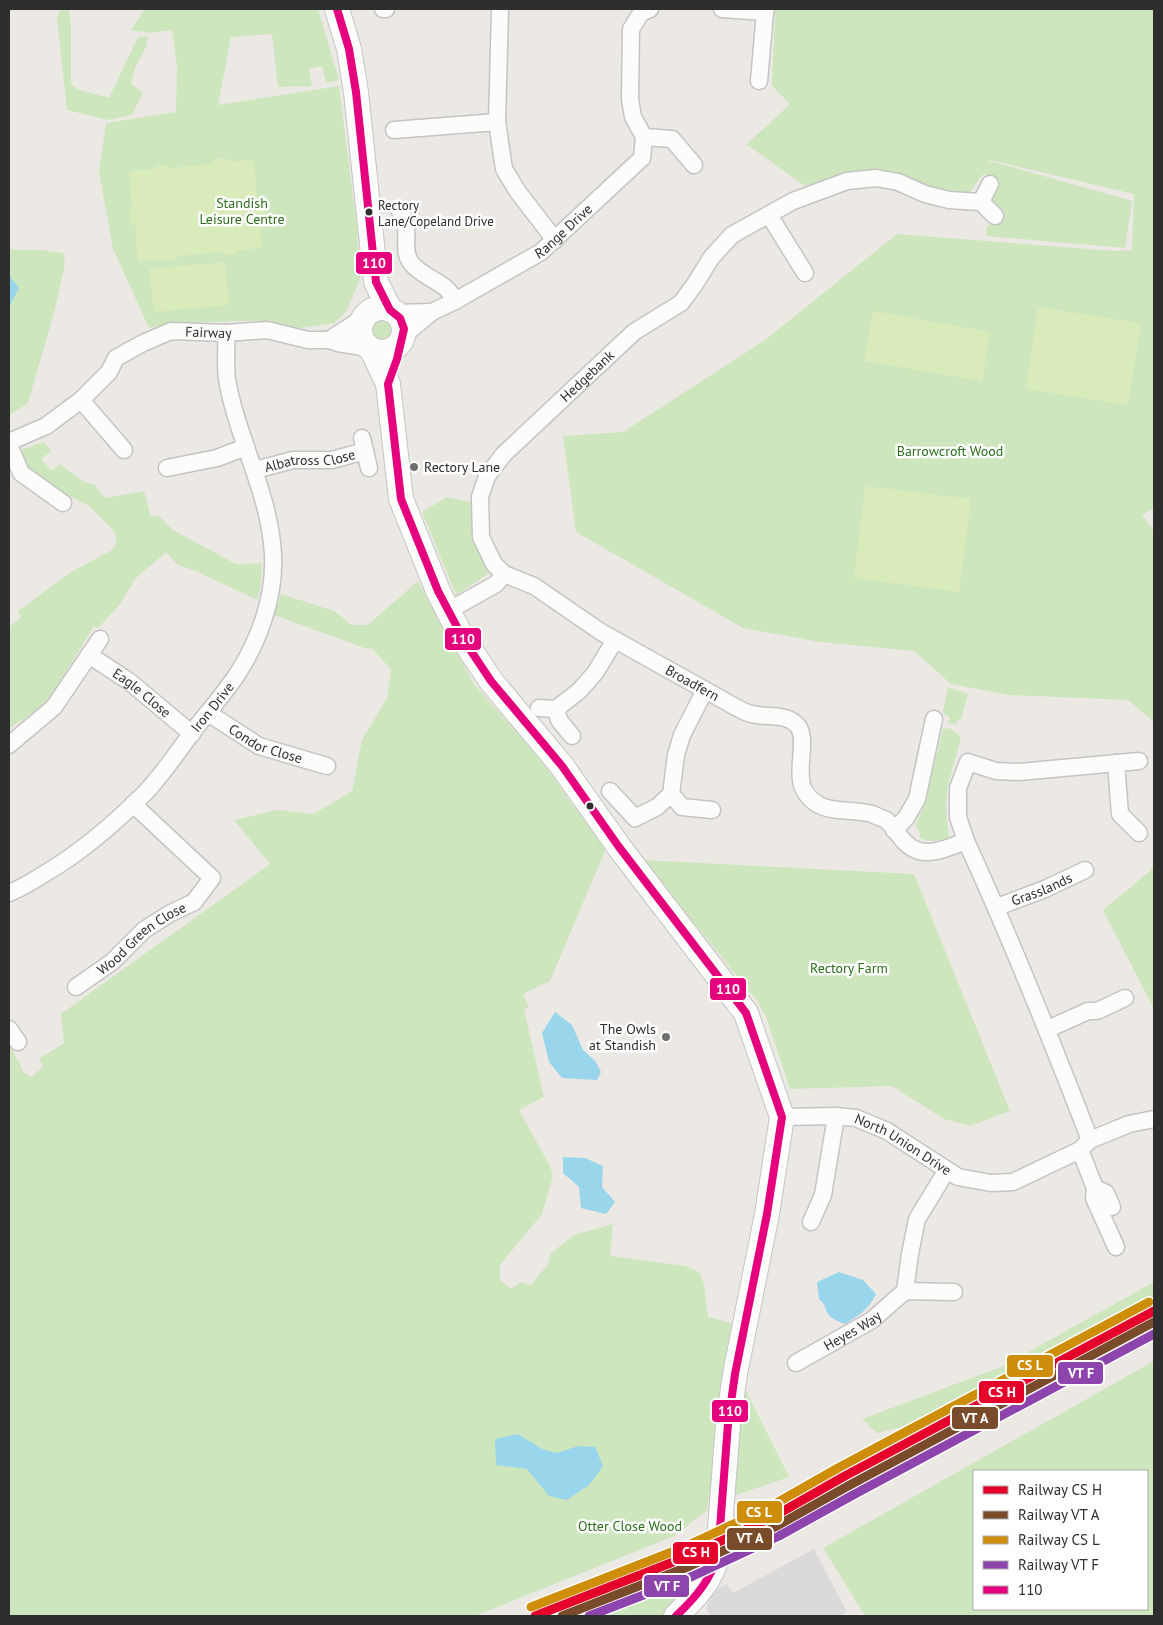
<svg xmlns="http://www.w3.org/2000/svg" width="1163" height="1625" font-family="'PT Sans',sans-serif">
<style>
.industrial{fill:#dcd9db}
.green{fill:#cee6be;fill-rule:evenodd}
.pitch{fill:#d9eabb}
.water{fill:#99d6ec}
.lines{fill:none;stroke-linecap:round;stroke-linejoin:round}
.street-casing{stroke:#c5c4c5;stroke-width:19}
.secondary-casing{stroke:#c5c4c5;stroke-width:26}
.street{stroke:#fcfcfb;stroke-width:16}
.secondary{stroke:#fcfcfb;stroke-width:24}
.bus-1-casing{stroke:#fff;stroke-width:11}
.bus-1{stroke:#e5007d;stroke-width:8}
.rail-1-casing{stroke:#fff;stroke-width:12}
.rail-2-casing{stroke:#fff;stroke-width:12}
.rail-3-casing{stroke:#fff;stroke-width:12}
.rail-4-casing{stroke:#fff;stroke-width:12}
.rail-1{stroke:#e4002b;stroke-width:9}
.rail-2{stroke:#7a4b2a;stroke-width:9}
.rail-3{stroke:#cf8e09;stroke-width:9}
.rail-4{stroke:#8e44ad;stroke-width:9}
.bus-dot{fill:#2e2e2e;stroke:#fff;stroke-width:2}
.poi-dot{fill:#706f6e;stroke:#fff;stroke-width:2}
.labels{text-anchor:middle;stroke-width:5;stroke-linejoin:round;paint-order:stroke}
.bus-label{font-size:13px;fill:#2e2e2e;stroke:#fff;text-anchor:start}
.park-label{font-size:14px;fill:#2c6e1b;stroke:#fff}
.street-label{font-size:14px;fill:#2e2e2e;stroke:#fff}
.poi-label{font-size:14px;fill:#2e2e2e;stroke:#fff;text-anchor:start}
.line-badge{stroke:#fff;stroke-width:2}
.badge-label{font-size:14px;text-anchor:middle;font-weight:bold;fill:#fff}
</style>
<rect width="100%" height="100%" fill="#ece8e4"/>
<path class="industrial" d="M814 1549 847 1612 839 1616H710L706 1607 716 1589 727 1584 733 1593Z"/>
<path class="green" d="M61 9H69L71 24V84L77 89 109 98 138 37 148 36 146 47 135 68 131 84 143 93 132 115 108 120 67 110 57 18Z
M145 9H318L339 80 326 83 322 66 309 69 312 86 278 87 272 34 231 37 218 105 339 86 357 228 360 279 346 312 334 323 294 329 266 321H241L176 323 149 328 113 249 99 172 106 123 176 112 177 66 172 30 150 33 131 30Z
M775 9H1154V508L1142 515 1154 531V722L1128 700 1008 695 951 684 914 651 820 642 743 628 576 532 563 436 623 432 765 340 897 234 1113 251 1132 250 1134 194 989 160 988 164 990 161 1132 201 1125 248 986 236 987 226 1005 219 993 200 1000 181 984 174C976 180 976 186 969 193L930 187 904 175 885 173 809 189 749 146H745L790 104 772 86Z
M9 249 17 250H40L63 253 65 264 54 313 28 403 9 415Z
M370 329a12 12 0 1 1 24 0a12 12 0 1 1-24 0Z
M44 442 51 451 41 459 52 471 60 464 84 482 94 484 105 498 144 491 151 517 159 516 173 530 236 564 262 563 261 585 257 600 196 571 178 565 166 552 136 578 120 604 98 628 94 626 66 672 70 676 41 707 10 728 9 734V627L21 618 18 611 71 572 112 550 117 541 114 531 89 506 53 488 23 468 17 451Z
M447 497 474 503 491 572 456 595 422 512Z
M418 581 474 684 543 762 571 803 607 846 550 981 523 994 529 1007 524 1009 544 1097 519 1110 550 1166 553 1176 542 1214 500 1265V1280L511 1289 521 1282 531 1285 548 1264 551 1253 574 1235 613 1224 610 1256 686 1266 699 1272 704 1284 708 1317 736 1324 707 1510 674 1536 475 1616H9V1045L20 1064 23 1072 31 1077 43 1067 39 1059 64 1043 61 1014 270 864 234 820 277 810 314 814 352 791 362 740 387 698 391 669 370 647V650L274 615 281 594 334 611 352 625H368Z
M948 687 968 694 961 719H958L956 725 948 723 950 717 944 714 943 711Z
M950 728 961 737 947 789 946 809 949 837C939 841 930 843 920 838V833L915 825 923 809 943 729Z
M643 860 914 874 1010 1111 970 1126 944 1119 892 1086 790 1089 766 1017 758 1002Z
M1154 865V1009L1103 910 1150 871Z
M1154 1282V1313L957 1414 877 1433 862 1419 1001 1367Z
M1154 1361V1616H865L823 1548ZM974 1471H1147V1609H974Z
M744 1387 789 1477 733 1496Z
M677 1574 698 1581 663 1616H587Z"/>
<path class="pitch" d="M228 158V162L254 160 257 197H262L264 213 258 214 262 248 237 251V254L224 255 223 252 177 256V260L165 261 164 259 138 261 135 224H130L129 209H132L129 171 156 169V166L168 165 169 168 213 164V159Z
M225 262 229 305 154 312 149 269Z
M1038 307 1141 323 1128 405 1026 389Z
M873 311 990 332 982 381 864 361Z
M865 486 971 499 959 592 854 578Z"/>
<path class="water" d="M9 275 19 288 9 307Z
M555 1012 572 1025 583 1050 596 1062 601 1072 597 1080 562 1078 549 1062 542 1033Z
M563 1157 585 1158 603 1166 602 1187 615 1202 606 1214 581 1208 579 1187 563 1173Z
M839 1272 863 1280 876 1294C869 1309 858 1316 845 1324 840 1322 834 1320 830 1316 824 1311 827 1305 819 1299L817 1282Z
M518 1434 542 1449 557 1453 578 1446 595 1447 603 1466 589 1485 567 1500 549 1496 527 1469 496 1465 495 1439Z"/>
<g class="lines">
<g class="street-casing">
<g id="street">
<path d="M383 9H386"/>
<path d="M500 9 497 122 504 169 518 192 555 240"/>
<path d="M722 9 765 12"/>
<path d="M759 81 765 12 766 9"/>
<path d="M394 130 497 122"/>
<path d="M644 137 672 139 694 165"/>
<path d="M990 184 981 202 995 216"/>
<path d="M399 210C401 213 404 217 405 221 409 235 402 251 411 263 425 280 447 281 455 301"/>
<path d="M769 215 805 273"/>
<path id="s1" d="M432 312 455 301 541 252 642 158 644 137 633 117 630 99 631 29 641 13 650 9"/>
<path d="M396 313 432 312 403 336"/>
<path d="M329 340 363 318"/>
<path d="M81 400 124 450"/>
<path d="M362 438 369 468"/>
<path id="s2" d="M9 442 46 426 81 400 109 372 116 358 143 343 171 331 226 333 267 330 308 340H329L338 343 369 348"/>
<path d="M9 445 21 473 63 503"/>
<path d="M167 468 217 458 246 447"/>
<path id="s3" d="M255 470 293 460H332L365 451"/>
<path id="s4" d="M504 574 494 564 481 537 480 497 487 476 504 454 634 332 681 303 695 284 711 258 732 235 793 201 847 181 876 178 898 182 925 194 949 200 981 202"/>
<path id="s5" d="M448 611 496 584 504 574 534 586 601 632 732 705C738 708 745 713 752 714 767 718 784 713 796 724 810 736 794 772 804 790 819 817 847 807 872 814 876 816 882 818 886 820 898 830 902 846 919 851 934 855 952 846 966 841L958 817V788L968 762 996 771 1019 772 1139 761"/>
<path id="s6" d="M89 655 130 682 192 734"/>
<path d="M705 690 682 735 676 755 671 794 682 807 712 810"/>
<path d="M539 708 556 709 579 691 595 673 615 640"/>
<path d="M556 709 559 720 572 736"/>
<path id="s7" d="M208 713 259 746 327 766"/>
<path d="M9 745 54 707 100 639"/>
<path d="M1116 763 1120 814 1139 833"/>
<path d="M610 791 635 818 657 807 671 794"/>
<path d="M894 830 906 818 917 799 934 719"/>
<path d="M966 841C1011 939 1051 1039 1090 1140"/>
<path id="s8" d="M9 893C23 888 36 879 49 871 84 850 116 822 145 793 163 774 178 751 194 730 209 711 225 693 238 673 260 639 275 595 273 555 270 493 237 439 227 379 225 364 227 348 226 333"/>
<path id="s9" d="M997 907 1045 889 1085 870"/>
<path id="s10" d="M76 987 112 962 144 930 169 914 194 902 212 878 133 804"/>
<path d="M9 1029 18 1042"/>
<path d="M1048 1029 1088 1011H1097L1125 998"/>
<path id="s11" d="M782 1117 836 1116 856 1118 887 1131 958 1177 991 1183 1013 1182 1080 1150 1090 1140 1129 1124 1154 1119"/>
<path d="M1080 1150 1095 1188"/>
<path d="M1112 1207 1106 1193 1095 1188 1094 1198 1116 1247"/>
<path d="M811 1222 823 1195 836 1116"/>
<path d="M905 1291 954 1292"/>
<path id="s12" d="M796 1363 872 1320 905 1291 910 1254 917 1219 947 1170"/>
</g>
</g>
<g class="secondary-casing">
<path id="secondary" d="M337 9 349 49 356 92 376 282 390 310
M360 330a22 22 0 1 1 44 0a22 22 0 1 1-44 0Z
M372 350 388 384 401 499 438 591 448 611 465 642 491 681 562 766 619 847 746 1013 782 1117 767 1214 735 1374 728 1424 718 1554C712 1580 695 1598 676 1616"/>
</g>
<use href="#street" class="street"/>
<use href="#secondary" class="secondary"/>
<g class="bus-1-casing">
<path id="bus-1" d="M337 9 349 49 356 92 376 282 390 310 400 318 404 329 397 359 388 384 401 499 438 591 465 642 491 681 562 766 619 847 746 1013 782 1117 767 1214 735 1374 728 1424 718 1554C711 1580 695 1598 676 1616"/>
</g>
<use href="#bus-1" class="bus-1"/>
<g class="rail-1-casing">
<path id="rail-1" d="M535 1616 686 1557 771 1518 843 1477 1154 1311"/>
</g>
<g class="rail-2-casing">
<path id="rail-2" d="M562 1616 690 1566 775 1527 848 1486 1154 1322"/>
</g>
<g class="rail-3-casing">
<path id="rail-3" d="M531 1607 682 1548 766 1509 838 1468 1149 1302"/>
</g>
<g class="rail-4-casing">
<path id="rail-4" d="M589 1616 693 1576 779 1536 853 1495 1154 1334"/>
</g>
<use href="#rail-1" class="rail-1"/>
<use href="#rail-2" class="rail-2"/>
<use href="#rail-3" class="rail-3"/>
<use href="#rail-4" class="rail-4"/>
</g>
<g class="bus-dot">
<circle cx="369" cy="212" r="4.5"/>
<circle cx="590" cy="806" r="4.5"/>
</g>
<g class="poi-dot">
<circle cx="414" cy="467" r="5"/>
<circle cx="666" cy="1037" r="5"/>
</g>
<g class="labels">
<g class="bus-label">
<text x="378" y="210">Rectory<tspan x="378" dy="16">Lane/Copeland Drive</tspan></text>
</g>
<g class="park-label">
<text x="242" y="208">Standish<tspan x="242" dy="16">Leisure Centre</tspan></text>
<text x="950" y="456">Barrowcroft Wood</text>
<text x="849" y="973">Rectory Farm</text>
<text x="630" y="1531">Otter Close Wood</text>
</g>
<g class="street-label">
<text dy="5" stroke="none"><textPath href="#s1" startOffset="155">Range Drive</textPath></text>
<text dy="5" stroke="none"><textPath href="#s2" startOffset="238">Fairway</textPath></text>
<text dy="5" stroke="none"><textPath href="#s4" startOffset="248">Hedgebank</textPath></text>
<text dy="5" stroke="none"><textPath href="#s3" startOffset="56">Albatross Close</textPath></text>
<text dy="5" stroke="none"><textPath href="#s5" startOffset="286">Broadfern</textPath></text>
<text dy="5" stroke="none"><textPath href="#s6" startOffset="65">Eagle Close</textPath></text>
<text dy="5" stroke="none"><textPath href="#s8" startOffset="279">Iron Drive</textPath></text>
<text dy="5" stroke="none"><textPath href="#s7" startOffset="66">Condor Close</textPath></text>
<text dy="5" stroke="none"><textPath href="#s9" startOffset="48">Grasslands</textPath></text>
<text dy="5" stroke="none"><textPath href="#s10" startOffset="82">Wood Green Close</textPath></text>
<text dy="5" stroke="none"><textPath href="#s11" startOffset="128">North Union Drive</textPath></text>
<text dy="5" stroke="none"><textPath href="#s12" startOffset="65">Heyes Way</textPath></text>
</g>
<g class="poi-label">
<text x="424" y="472">Rectory Lane</text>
<text x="656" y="1034" text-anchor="end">The Owls<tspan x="656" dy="16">at Standish</tspan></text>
</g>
</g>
<g class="line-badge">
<rect x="355" y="251" width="38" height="24" rx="5" fill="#e5007d"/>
<rect x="444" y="627" width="38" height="24" rx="5" fill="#e5007d"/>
<rect x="709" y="977" width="38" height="24" rx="5" fill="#e5007d"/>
<rect x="1006" y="1354" width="48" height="24" rx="5" fill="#cf8e09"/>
<rect x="1057" y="1361" width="47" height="24" rx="5" fill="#8e44ad"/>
<rect x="978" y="1380" width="47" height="24" rx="5" fill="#e4002b"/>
<rect x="711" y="1399" width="38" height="24" rx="5" fill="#e5007d"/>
<rect x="951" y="1406" width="48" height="24" rx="5" fill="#7a4b2a"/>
<rect x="736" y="1500" width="47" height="24" rx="5" fill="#cf8e09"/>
<rect x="726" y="1527" width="47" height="24" rx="5" fill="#7a4b2a"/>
<rect x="672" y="1541" width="47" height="24" rx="5" fill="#e4002b"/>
<rect x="643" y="1574" width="47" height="24" rx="5" fill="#8e44ad"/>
</g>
<g class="badge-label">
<text x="374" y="268">110</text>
<text x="463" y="644">110</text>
<text x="728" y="994">110</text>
<text x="1030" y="1370">CS L</text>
<text x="1081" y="1378">VT F</text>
<text x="1002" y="1397">CS H</text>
<text x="730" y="1416">110</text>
<text x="975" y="1423">VT A</text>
<text x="759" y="1517">CS L</text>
<text x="750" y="1543">VT A</text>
<text x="696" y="1557">CS H</text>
<text x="667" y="1591">VT F</text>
</g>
<rect width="1163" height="1625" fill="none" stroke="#2e2e2e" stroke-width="20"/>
<rect x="973" y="1470" width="175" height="140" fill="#ffffff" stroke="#ababab"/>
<rect x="983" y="1486" width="25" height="8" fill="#e4002b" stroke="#ababab"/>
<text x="1018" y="1495" font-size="15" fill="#2e2e2e">Railway CS H</text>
<rect x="983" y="1511" width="25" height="8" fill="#7a4b2a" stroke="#ababab"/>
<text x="1018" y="1520" font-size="15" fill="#2e2e2e">Railway VT A</text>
<rect x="983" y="1536" width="25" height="8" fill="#cf8e09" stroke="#ababab"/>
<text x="1018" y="1545" font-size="15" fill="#2e2e2e">Railway CS L</text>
<rect x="983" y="1561" width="25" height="8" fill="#8e44ad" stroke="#ababab"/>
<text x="1018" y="1570" font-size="15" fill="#2e2e2e">Railway VT F</text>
<rect x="983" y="1586" width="25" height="8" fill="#e5007d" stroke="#ababab"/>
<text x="1018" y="1595" font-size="15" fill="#2e2e2e">110</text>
</svg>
